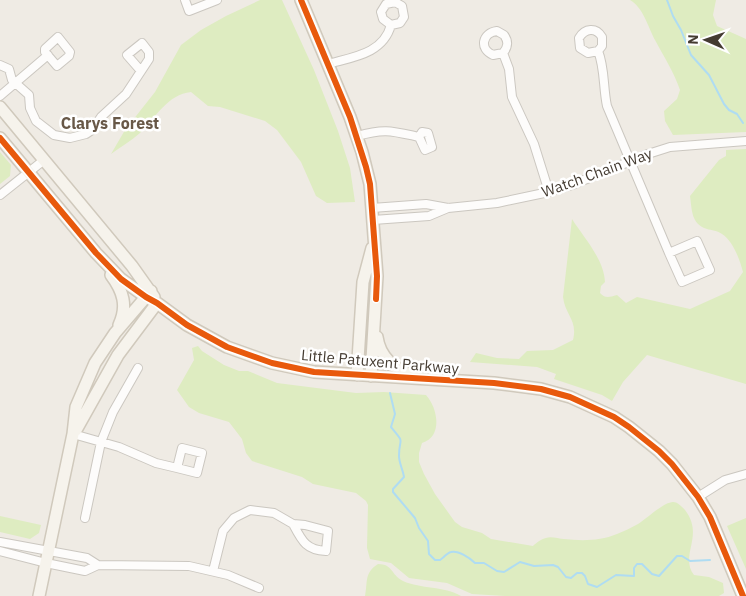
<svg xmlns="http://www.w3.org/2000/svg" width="746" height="596" font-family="'IBM Plex Sans',sans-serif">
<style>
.green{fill:#deecc1}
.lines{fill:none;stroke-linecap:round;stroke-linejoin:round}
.stream{stroke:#afdcf2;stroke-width:2}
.street-casing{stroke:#cbc7c0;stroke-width:10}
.secondary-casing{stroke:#d0c9bc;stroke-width:14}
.street{stroke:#fdfcfb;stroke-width:8}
.secondary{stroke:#f6f3ec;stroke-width:11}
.cycleway-casing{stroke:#fff;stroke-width:9}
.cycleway{stroke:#e8590c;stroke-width:6}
.labels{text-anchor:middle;stroke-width:5;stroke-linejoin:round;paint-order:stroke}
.street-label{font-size:15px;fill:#443b31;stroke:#fff}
.neighbourhood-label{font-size:16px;font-weight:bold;fill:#685847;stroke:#fff}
</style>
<rect width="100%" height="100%" fill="#efebe4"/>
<path class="green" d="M260 0H282L314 70 338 131 350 168 355 202 327 203 316 196 301 162 277 130 265 121 220 107 208 106 191 92C168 94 155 118 140 133 131 141 120 147 111 154L125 130 155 92 181 45 201 30 226 16Z
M630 0H716L713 15 717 26 746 39V132L673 135 665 121 664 111 677 99 680 90C674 72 664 57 655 40 648 27 643 7 630 0Z
M746 149V384L647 355 623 382 612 401 602 395 554 379 556 374 537 367 470 362 476 353 497 358 519 359 527 351 553 350 573 340C578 320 565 315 563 297L572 219C584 238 604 259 605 282L601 286 600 293C606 299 609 297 617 295L626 303 637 297 690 309 730 291 743 272C740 260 733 241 722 234 718 231 711 230 707 229 691 224 692 210 690 196L719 160 726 156V150Z
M0 152 11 165 10 176 0 184Z
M198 346 202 351 224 365 239 371H248L277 383 356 393 384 392 426 395C438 408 443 437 422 443L419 453V462L424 474 435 494 455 522 462 527 482 533 491 539 533 546C536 543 541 539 546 538 551 536 559 539 564 539 582 541 600 541 617 534 624 531 631 528 638 524 646 519 664 502 673 502 678 502 682 507 685 510 705 536 679 555 694 575L709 577 723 583 724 593 719 596H505L472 594 447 583 409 578 391 563 370 559 367 548 368 505 366 501 356 493 313 484 302 477 252 461 246 453 242 439 229 422 199 413 189 407 177 390 194 360 192 348Z
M0 516 41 525 39 533 30 539 0 532Z
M746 518V569L727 526Z
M378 564C393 564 391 575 403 581 421 589 444 586 461 596H365C368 581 364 573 378 564Z"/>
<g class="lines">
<path class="stream" d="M667 0 673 16 681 30 691 55 709 75 724 104 729 110 737 114 743 123
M390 393 395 414 391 427C406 445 399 436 399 456 399 463 403 470 404 477L393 489V492L415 518 419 528 428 541 429 554 435 560H440C443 558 447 553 451 552 458 550 470 558 475 563H484L497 571 504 572 520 562 534 566 553 565 558 567 566 577 571 578 577 573H582L585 576 588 584 597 587 616 575 634 576V568L637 564H642L652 574 659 576 677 556H682L690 561 710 560"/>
<g class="street-casing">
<path id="street" d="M185 0 189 11 217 0
M58 37 70 52 69 56 57 66 45 52V49Z
M598 51 588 53 580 48 579 38C585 28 596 27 602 37V46L598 51C605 68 603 88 607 106L669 253 697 241 710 270 682 282 669 253
M503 53C508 47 509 42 504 35L497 31C482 33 479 49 493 55L503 53 509 69 512 97 534 144 549 192
M328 64C353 57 383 54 391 25L383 19 381 12 386 4 395 2 402 6 404 17 400 23 391 25
M0 65 9 69 12 80 29 95 30 108 36 121 54 135 70 138 86 134 92 130 101 117 126 94 149 59V52L142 43 127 55 141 71
M0 96 48 55
M357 136C385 128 392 131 419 137L425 150 432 147 428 133 422 132 419 137
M0 195 44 160
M372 208 426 204 448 208 497 203 549 192 572 185 648 154 670 147 746 141
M373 220 429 216 448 208
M73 434 119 447 156 463 177 468 182 448 202 453 197 473 177 468
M698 497 725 480 746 474
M85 518 101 442 113 412 138 368
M0 542 87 558 98 565
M0 551 46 563 85 571 98 565 189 566 228 575 259 588
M213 571 223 531 234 518 250 510 274 513 293 524 305 525 328 531 326 551C306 550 302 541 293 524"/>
</g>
<g class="secondary-casing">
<path id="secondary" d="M301 0 350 117 362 152 370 184 377 276 371 376
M0 107 132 266 154 297
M0 138 96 253 121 279 146 297 157 303 187 325 227 347 272 363 314 372 494 383 541 389 570 397 614 417 629 427 659 451 672 464 698 497 710 517 743 596
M111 275C123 291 128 306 119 325
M377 337C380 358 394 368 413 376
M357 375 363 282 372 248
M76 430 118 355 157 303
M39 596 73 434 76 407 95 363 115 333 151 291"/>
</g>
<use href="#street" class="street"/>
<use href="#secondary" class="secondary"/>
<g class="cycleway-casing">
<path id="cycleway" d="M301 0 350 117 366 167 370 184 377 276 376 299
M0 138 96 253 121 279 146 297 157 303 187 325 227 347 272 363 314 372 494 383 541 389 570 397 614 417 629 427 659 451 672 464 698 497 710 517 743 596"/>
</g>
<use href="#cycleway" class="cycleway"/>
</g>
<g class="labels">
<g class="street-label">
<text transform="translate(597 173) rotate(-20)" y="5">Watch Chain Way</text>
<text transform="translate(380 362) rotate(5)" y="5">Little Patuxent Parkway</text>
</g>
<g class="neighbourhood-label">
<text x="110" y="129">Clarys Forest</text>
</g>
</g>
<g transform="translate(706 40) rotate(272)" stroke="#ffffff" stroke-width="4" paint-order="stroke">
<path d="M0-4L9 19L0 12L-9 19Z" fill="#443b31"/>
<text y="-8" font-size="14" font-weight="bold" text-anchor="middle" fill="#443b31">N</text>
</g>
</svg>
